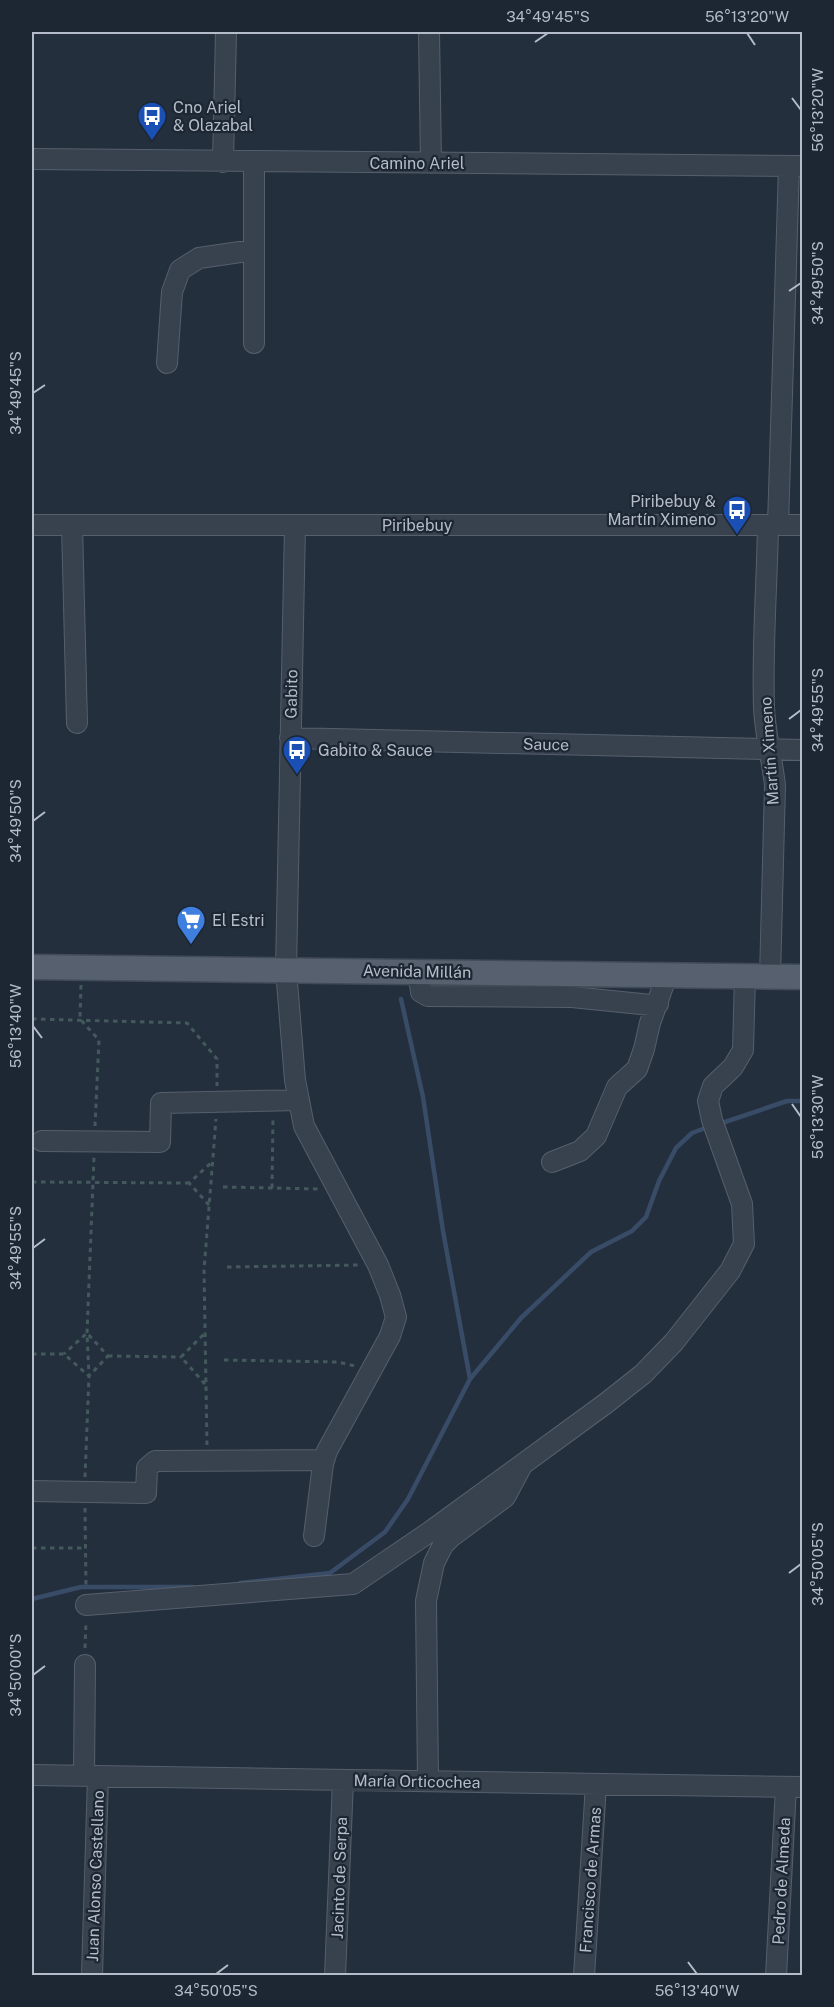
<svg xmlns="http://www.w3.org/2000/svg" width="834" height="2007" font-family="'Public Sans',sans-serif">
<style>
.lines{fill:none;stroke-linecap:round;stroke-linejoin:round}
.stream{stroke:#394c67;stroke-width:4.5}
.minor-casing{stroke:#565f6c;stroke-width:22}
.major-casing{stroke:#414a57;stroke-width:27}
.path{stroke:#44595c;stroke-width:3;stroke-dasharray:4.5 4.5;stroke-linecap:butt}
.minor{stroke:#38414e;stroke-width:20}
.major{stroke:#56606e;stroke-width:24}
.ticks{fill:none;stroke:#b4bcc9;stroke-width:2}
.labels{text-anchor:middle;stroke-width:4.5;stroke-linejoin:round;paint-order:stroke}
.poi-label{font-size:16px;fill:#b4bcc9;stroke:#1d2633;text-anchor:start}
.street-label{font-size:16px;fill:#b4bcc9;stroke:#1d2633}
.neatline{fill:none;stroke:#b4bcc9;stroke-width:2}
.ticks-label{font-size:15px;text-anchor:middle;fill:#b4bcc9}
</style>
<rect width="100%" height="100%" fill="#242f3e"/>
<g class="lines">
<path class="stream" d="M401 999 423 1097 443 1231 470 1379
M719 1124 787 1101H802
M240 1583 330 1573 385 1532 408 1499 470 1379 521 1318 591 1252 632 1231 646 1217 659 1181 676 1148 692 1133 708 1127
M32 1599 81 1587H193"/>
<g class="minor-casing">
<path id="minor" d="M429 32 431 163
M32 159 802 166
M223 162 226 32
M254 343V162
M167 363 172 292 180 270 199 258 254 250
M32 525H802
M72 525 77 723
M295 525 286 970 295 1080 304 1126 378 1265 390 1295 396 1317 390 1336 327 1451 323 1464 314 1536
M768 525C767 586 762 647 764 707 765 734 772 759 775 785L770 977
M778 525 789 166
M290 738 802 750
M418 971 421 992 428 996 572 997 651 1005 658 1004
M42 1141 160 1142 161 1103 299 1100
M552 1162 580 1151 596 1136 617 1087 637 1069 644 1049 650 1023 667 975
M32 1491 146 1493 147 1468 155 1461 324 1460
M86 1605 353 1584 431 1531 605 1404 643 1374 674 1342 730 1271 744 1244 742 1204 712 1120 708 1101 713 1086 733 1067 743 1050 745 976
M32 1775 802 1787
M84 1775 85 1665
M428 1781 426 1601 434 1563 443 1545 451 1537 505 1497 521 1467
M92 1976 98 1776
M335 1976 343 1780
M584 1976 596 1784
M776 1976 786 1787"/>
</g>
<g class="major-casing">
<path id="major" d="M32 967 802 977"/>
</g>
<path class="path" d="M81 985 80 1019 99 1040 95 1126
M32 1019 187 1023 217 1059V1086
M32 1182 189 1183
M223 1187 320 1189
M272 1188 273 1118
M209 1205 189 1183 212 1162
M227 1267 361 1265
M32 1354H64L89 1376 108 1356 87 1333 64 1354
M108 1356 181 1357
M224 1360 338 1362 355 1366
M205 1384 181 1357 205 1333
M207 1445 204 1270 216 1119
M85 1477 89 1376 87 1333 94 1157
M85 1508 86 1588
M32 1548H85
M85 1648 86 1622"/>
<use href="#minor" class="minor"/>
<use href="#major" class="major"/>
</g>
<path class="ticks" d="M747 33 755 45M535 42 548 33M792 98 801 110M789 291 801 283M33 393 45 385M789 719 801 710M33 821 45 812M33 1026 42 1038M792 1104 801 1117M33 1248 45 1239M789 1573 801 1564M33 1675 45 1666M688 1962 697 1974M216 1974 228 1965"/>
<defs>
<g id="bus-pin" transform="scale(1.5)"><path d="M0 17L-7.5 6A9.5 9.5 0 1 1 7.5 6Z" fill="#1a4fb4" stroke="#1d2633"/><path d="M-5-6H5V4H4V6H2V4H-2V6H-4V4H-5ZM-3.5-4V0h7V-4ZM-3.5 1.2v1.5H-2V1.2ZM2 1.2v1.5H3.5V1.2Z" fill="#fff"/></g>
<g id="supermarket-pin" transform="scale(1.5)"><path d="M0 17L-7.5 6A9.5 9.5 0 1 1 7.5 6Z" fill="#3f7fe0" stroke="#1d2633"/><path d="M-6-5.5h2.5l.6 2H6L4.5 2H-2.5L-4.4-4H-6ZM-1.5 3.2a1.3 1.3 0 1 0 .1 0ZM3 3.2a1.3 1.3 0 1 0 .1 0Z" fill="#fff"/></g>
</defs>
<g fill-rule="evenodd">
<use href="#bus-pin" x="152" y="116"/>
<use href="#bus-pin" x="737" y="510"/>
<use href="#bus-pin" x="297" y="750"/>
<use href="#supermarket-pin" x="191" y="920"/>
</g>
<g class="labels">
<g class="poi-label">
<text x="173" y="113">Cno Ariel<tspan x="173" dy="18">&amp; Olazabal</tspan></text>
<text x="716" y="507" text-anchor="end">Piribebuy &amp;<tspan x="716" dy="18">Martín Ximeno</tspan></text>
<text x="318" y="756">Gabito &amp; Sauce</text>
<text x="212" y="926">El Estri</text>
</g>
<g class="street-label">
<text x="417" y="169">Camino Ariel</text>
<text x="417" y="531">Piribebuy</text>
<text transform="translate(291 694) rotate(-89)" y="6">Gabito</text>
<text transform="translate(546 744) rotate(1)" y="6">Sauce</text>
<text transform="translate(769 751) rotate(-94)" y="6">Martín Ximeno</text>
<text transform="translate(417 971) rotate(1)" y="6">Avenida Millán</text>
<text transform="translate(417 1781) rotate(1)" y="6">María Orticochea</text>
<text transform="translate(95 1876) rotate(-88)" y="6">Juan Alonso Castellano</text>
<text transform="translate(339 1878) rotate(-88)" y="6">Jacinto de Serpa</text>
<text transform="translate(590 1880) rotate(-86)" y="6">Francisco de Armas</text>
<text transform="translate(781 1881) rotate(-87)" y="6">Pedro de Almeda</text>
</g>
</g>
<rect width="834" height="2007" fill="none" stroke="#1d2633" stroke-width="66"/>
<rect x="33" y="33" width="768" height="1941" class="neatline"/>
<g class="ticks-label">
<text x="548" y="22">34°49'45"S</text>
<text x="747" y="22">56°13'20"W</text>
<text transform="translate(818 110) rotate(-90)" y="5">56°13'20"W</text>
<text transform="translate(818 283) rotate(-90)" y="5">34°49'50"S</text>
<text transform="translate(16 393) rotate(-90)" y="5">34°49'45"S</text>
<text transform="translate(818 710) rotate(-90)" y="5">34°49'55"S</text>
<text transform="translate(16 821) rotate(-90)" y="5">34°49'50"S</text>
<text transform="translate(16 1026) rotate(-90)" y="5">56°13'40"W</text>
<text transform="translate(818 1117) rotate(-90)" y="5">56°13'30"W</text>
<text transform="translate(16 1248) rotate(-90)" y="5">34°49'55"S</text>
<text transform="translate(818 1564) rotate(-90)" y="5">34°50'05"S</text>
<text transform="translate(16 1675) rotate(-90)" y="5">34°50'00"S</text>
<text x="216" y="1996">34°50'05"S</text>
<text x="697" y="1996">56°13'40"W</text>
</g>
</svg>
